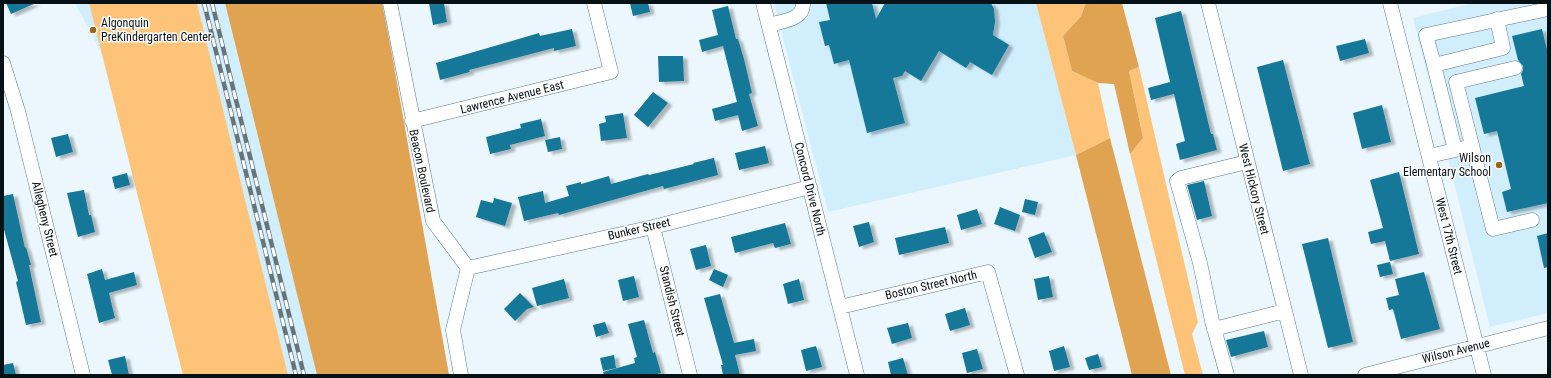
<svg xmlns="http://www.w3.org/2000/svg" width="1551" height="378" font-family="'Roboto Condensed',sans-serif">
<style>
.built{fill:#d0eefc}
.green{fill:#fdc479}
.forest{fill:#e0a351}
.building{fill:#137898;filter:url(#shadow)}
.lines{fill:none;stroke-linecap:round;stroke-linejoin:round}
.minor-casing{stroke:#5f7a85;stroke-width:15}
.minor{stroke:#fff;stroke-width:14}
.rail-casing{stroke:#697479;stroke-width:4.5}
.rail{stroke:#fff;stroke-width:3;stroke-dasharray:9;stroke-linecap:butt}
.poi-dot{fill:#99671a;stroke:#fff;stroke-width:1.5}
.labels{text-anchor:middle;stroke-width:3;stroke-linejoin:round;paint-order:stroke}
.poi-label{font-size:12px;fill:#061115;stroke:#fff;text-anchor:start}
.street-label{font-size:12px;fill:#061115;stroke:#fff}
</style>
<defs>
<filter id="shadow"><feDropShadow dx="4.5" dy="2.5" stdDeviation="1" flood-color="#0004"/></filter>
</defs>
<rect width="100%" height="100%" fill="#ebf7fc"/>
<path class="built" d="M75 3H89L104 58Z
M197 3H225L317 375H288Z
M774 3H1036L1076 155 828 212Z
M1473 3H1548V313L1490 327 1413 18Z"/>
<path class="green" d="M89 3H197L288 375H183Z
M1036 3H1086L1081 16 1063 36 1072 71 1098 83 1110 138 1076 155Z
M1139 67 1198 322 1192 334 1203 375H1185L1130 154 1143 138 1129 71Z"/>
<path class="forest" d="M225 3H382L391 49 449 375H317Z
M1086 3H1122L1139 67 1129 71 1143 138 1130 154 1114 84 1098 83 1072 71 1063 36 1081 16Z
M1110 138 1171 375H1132L1076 155Z"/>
<path class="building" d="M6 3H36L11 14Z
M429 3H444L447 22 433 25Z
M630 3H648L650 12 633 16Z
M826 3H872L876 19 885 3H991L994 9 995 22 993 35 1009 45 992 75 970 62 966 68 939 51 921 81 905 71 902 76 893 78 905 123 867 133 849 60 834 64 829 45 825 46 819 22 830 20Z
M728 6 736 39H738L744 59 752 93 749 94 758 126 742 131 738 115 715 121 712 109 737 102 723 46 702 52 699 40 718 35 712 10Z
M1181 11 1211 134H1213L1217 150 1180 160 1176 144 1185 141 1174 94 1151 100 1148 88 1170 82 1155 18Z
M572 29 576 46 554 51V48L469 70 470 72 440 80 436 63 539 33 540 36Z
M1542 29 1548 54V203L1507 212 1502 192 1511 189 1497 131 1484 134 1475 98 1524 86 1521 74 1523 70V66L1518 60 1512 36Z
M1365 39 1369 53 1340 61 1336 46Z
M658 56H683L684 81 659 82Z
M1283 60 1310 164 1283 171 1257 67Z
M653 92 668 103 648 127 634 115Z
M1382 105 1391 142 1362 149 1353 113Z
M623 113 627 138 601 141 599 124 606 122 605 116Z
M541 119 545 136 510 145 511 149 490 154 486 137 521 128 520 124Z
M68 134 73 152 56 157 51 138Z
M560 137 562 149 548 152 545 140Z
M765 146 769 163 739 170 735 153Z
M714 158 718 175 664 189 663 186 559 215 558 213 524 221 518 197 543 191 545 203 569 196 566 186 581 182V184L609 176 611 184 648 174 649 175 694 164 693 163Z
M1399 172 1419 254 1390 261 1385 241 1371 244 1368 232 1383 228 1370 180Z
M127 173 130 185 115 189 112 177Z
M1204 181 1212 216 1197 220 1187 185Z
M84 190 89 215H91L95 232 78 237 67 193Z
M13 194 25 248 26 247 31 265H29L41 322 26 325 16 282 18 281 3 226V196Z
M494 198 512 203 505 226 476 217 481 200 493 203Z
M1025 199 1038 202 1035 215 1022 212Z
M1000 207 1020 215 1015 231 994 224Z
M977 209 982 224 961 230 957 215Z
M869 222 874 242 859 247 853 226Z
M785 223 791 244 775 248 773 243 735 253 731 237Z
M945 227 949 243 899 255 895 238Z
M1044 232 1052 252 1035 258 1028 238Z
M1548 233V267L1544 268 1537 236Z
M1328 238 1353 342 1328 348 1302 244Z
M706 245 711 266 696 270 690 249Z
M1390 262 1393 274 1380 277 1377 265Z
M102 269 105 280 134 272 137 285 109 293 115 318 99 323 87 274Z
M714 269 728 275 723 287 709 280Z
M1424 272 1440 329 1401 339 1393 309 1389 310 1386 298 1399 295 1395 279Z
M634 276 639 297 623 301 618 280Z
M1049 276 1053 297 1038 300 1034 279Z
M564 279 569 298 537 306 532 288Z
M799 279 804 300 788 304 783 284Z
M520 293 534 307 527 309 515 321 504 309Z
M720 294 734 343 754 339 756 351 735 355 740 375H723L721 365H723L704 298Z
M965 308 970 325 950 331 945 314Z
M644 320 653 353 655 352 661 373 653 375H604L603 372 635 363 634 358 637 357 628 324Z
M605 322 609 333 596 337 593 325Z
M908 323 912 338 892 344 887 328Z
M1264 331 1268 347 1231 357 1226 340Z
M816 346 822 367 806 371 801 350Z
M1064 346 1070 367 1054 371 1049 351Z
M977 349 983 369 967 373 962 353Z
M1098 354 1102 367 1089 370 1085 358Z
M614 355 616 368 603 371 600 358Z
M125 356 129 375H112L108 360Z
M903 358 908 375H891L888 362Z
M13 363 16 375H3V365Z"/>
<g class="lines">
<g class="minor-casing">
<path id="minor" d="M390 3 433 221 468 268 453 330 461 375
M763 3 857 375
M1208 3 1301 375
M1390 3 1484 375
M1497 19 1503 48 1434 65 1426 35 1548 9
M769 25C782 21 804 20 803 3
M3 63 18 111 83 375
M1434 65 1455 150
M1515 68 1456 82 1493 229 1532 220
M412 121 611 72 594 3
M1429 156 1464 148
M653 227 690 375
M468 268 653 227 810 187
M840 307 988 272 1017 375
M1214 329 1285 311
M1227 375 1212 321 1200 263 1177 181 1181 178 1247 162
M1365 375 1548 328"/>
</g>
<use href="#minor" class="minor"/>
<g class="rail-casing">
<path id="rail" d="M204 3 296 375
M212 3 304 375"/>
</g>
<use href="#rail" class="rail"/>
</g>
<g class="poi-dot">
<circle cx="93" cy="30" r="4"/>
<circle cx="1499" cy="165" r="4"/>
</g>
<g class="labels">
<g class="poi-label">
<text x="101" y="27">Algonquin<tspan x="101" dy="14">PreKindergarten Center</tspan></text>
<text x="1491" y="162" text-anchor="end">Wilson<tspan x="1491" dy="14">Elementary School</tspan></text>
</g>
<g class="street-label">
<text transform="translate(512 97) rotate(-14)" y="4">Lawrence Avenue East</text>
<text transform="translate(422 171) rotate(78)" y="4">Beacon Boulevard</text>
<text transform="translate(810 189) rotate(76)" y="4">Concord Drive North</text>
<text transform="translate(1254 189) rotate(76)" y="4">West Hickory Street</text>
<text transform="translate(45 219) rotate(76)" y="4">Allegheny Street</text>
<text transform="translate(639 229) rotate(-13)" y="4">Bunker Street</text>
<text transform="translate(1449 236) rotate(76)" y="4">West 17th Street</text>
<text transform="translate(931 285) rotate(-13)" y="4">Boston Street North</text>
<text transform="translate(672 301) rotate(76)" y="4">Standish Street</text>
<text transform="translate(1456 351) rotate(-14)" y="4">Wilson Avenue</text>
</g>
</g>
<rect width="1551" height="378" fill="none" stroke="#061115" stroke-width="8"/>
</svg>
